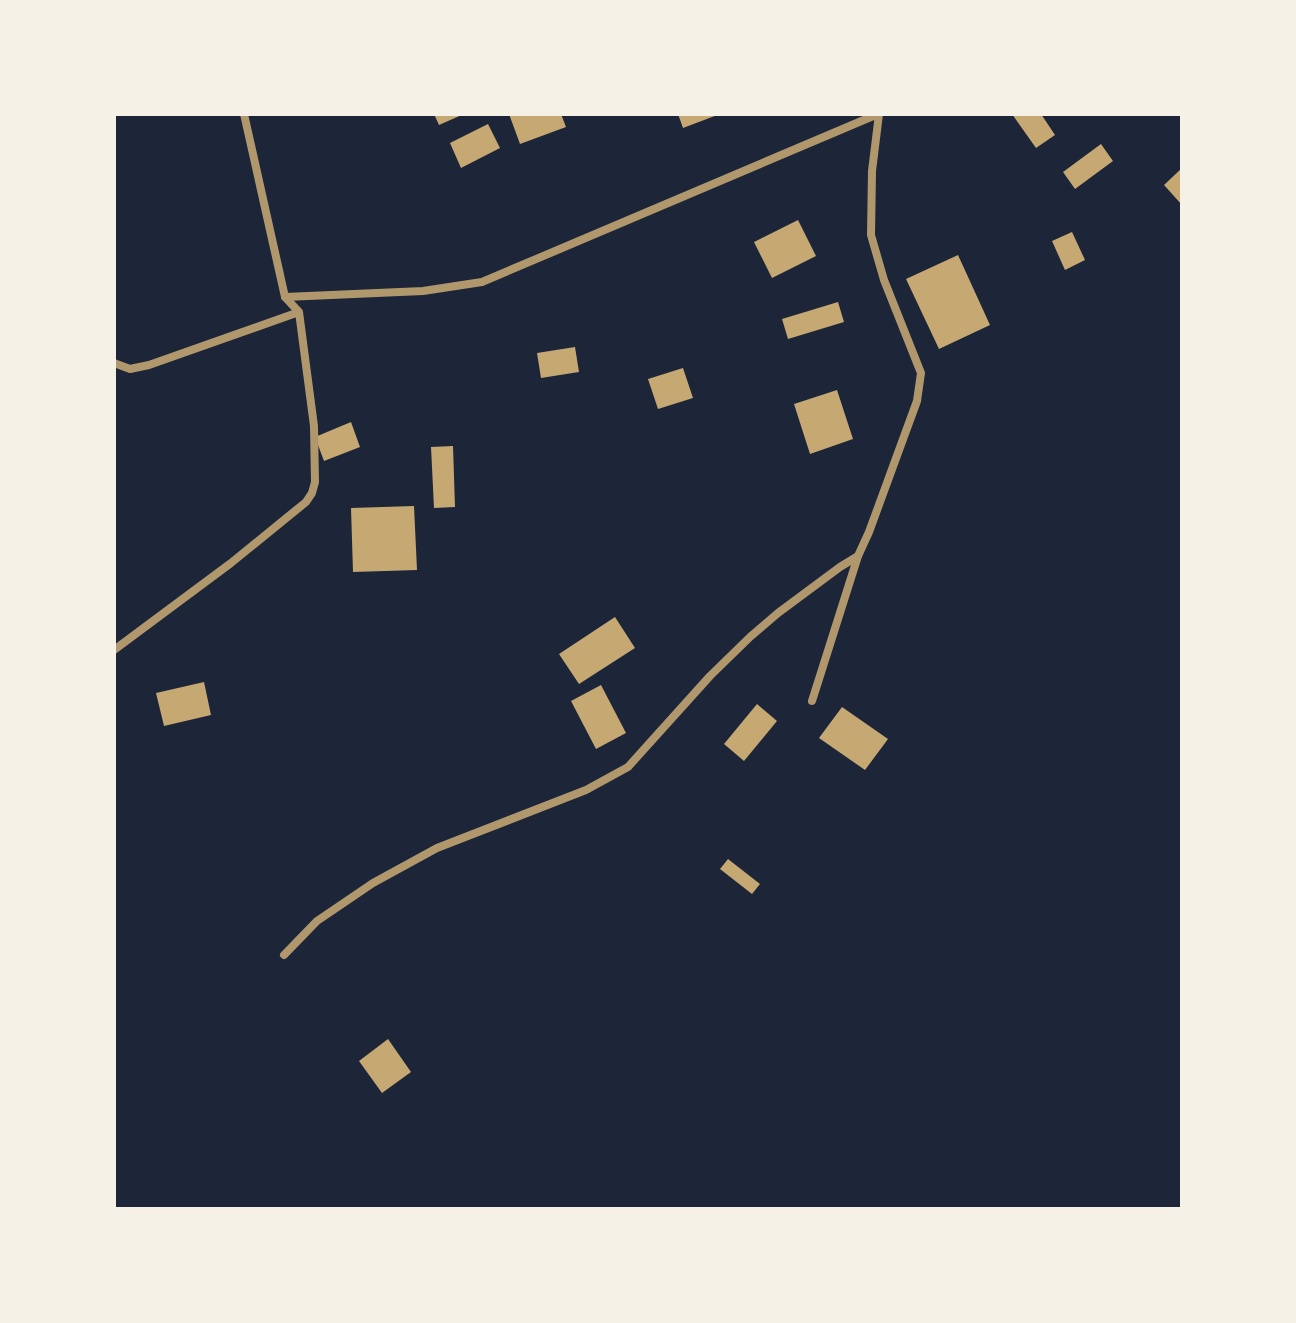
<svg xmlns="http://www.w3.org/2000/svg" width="1296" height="1323" font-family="Spectral,serif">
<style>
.green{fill:#1d2539}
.building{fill:#c6a872}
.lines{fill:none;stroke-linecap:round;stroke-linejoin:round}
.minor{stroke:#b1986c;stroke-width:8}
</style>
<rect width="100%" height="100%" fill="#14213d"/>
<path class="green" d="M114 114H1182V1209H114Z"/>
<path class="building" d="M434 114H464L439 125Z
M509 114H561L566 127 520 144Z
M678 114H720L683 128Z
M1012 114H1041L1055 135 1036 148Z
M488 124 500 148 461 168 450 143Z
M1101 144 1113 161 1075 189 1063 172Z
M1182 168V205L1164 185Z
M798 220 816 256 772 278 754 242Z
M1072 232 1085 260 1065 270 1052 241Z
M958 255 990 325 939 349 906 279Z
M838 302 844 322 788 339 782 319Z
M575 347 579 372 541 378 537 353Z
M683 368 693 398 658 409 648 379Z
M837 390 853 439 810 454 794 404Z
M351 422 360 447 324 461 315 437Z
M453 446 455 507 434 508 431 447Z
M414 506 417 570 353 572 351 508Z
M615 617 635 648 579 684 559 654Z
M204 682 211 715 164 726 156 693Z
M601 685 626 733 596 749 571 701Z
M757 704 777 721 744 761 724 744Z
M842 707 888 739 865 770 819 738Z
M728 859 760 884 752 894 720 869Z
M388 1039 411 1072 382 1093 359 1061Z"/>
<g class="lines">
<path class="minor" d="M244 114 285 297
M285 297 423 291 482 282 878 114
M114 363 130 369 149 365 299 312
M114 650 231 563 306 502 312 493 315 482 314 426 299 312 285 297
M812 701 858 556 869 532 917 401 921 373 884 280 871 235 872 171 879 114
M284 955 317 921 373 883 437 848 586 790 628 767 710 676 750 637 778 613 840 567 858 556"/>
</g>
<rect width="1296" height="1323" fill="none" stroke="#f6f1e7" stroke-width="232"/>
</svg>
